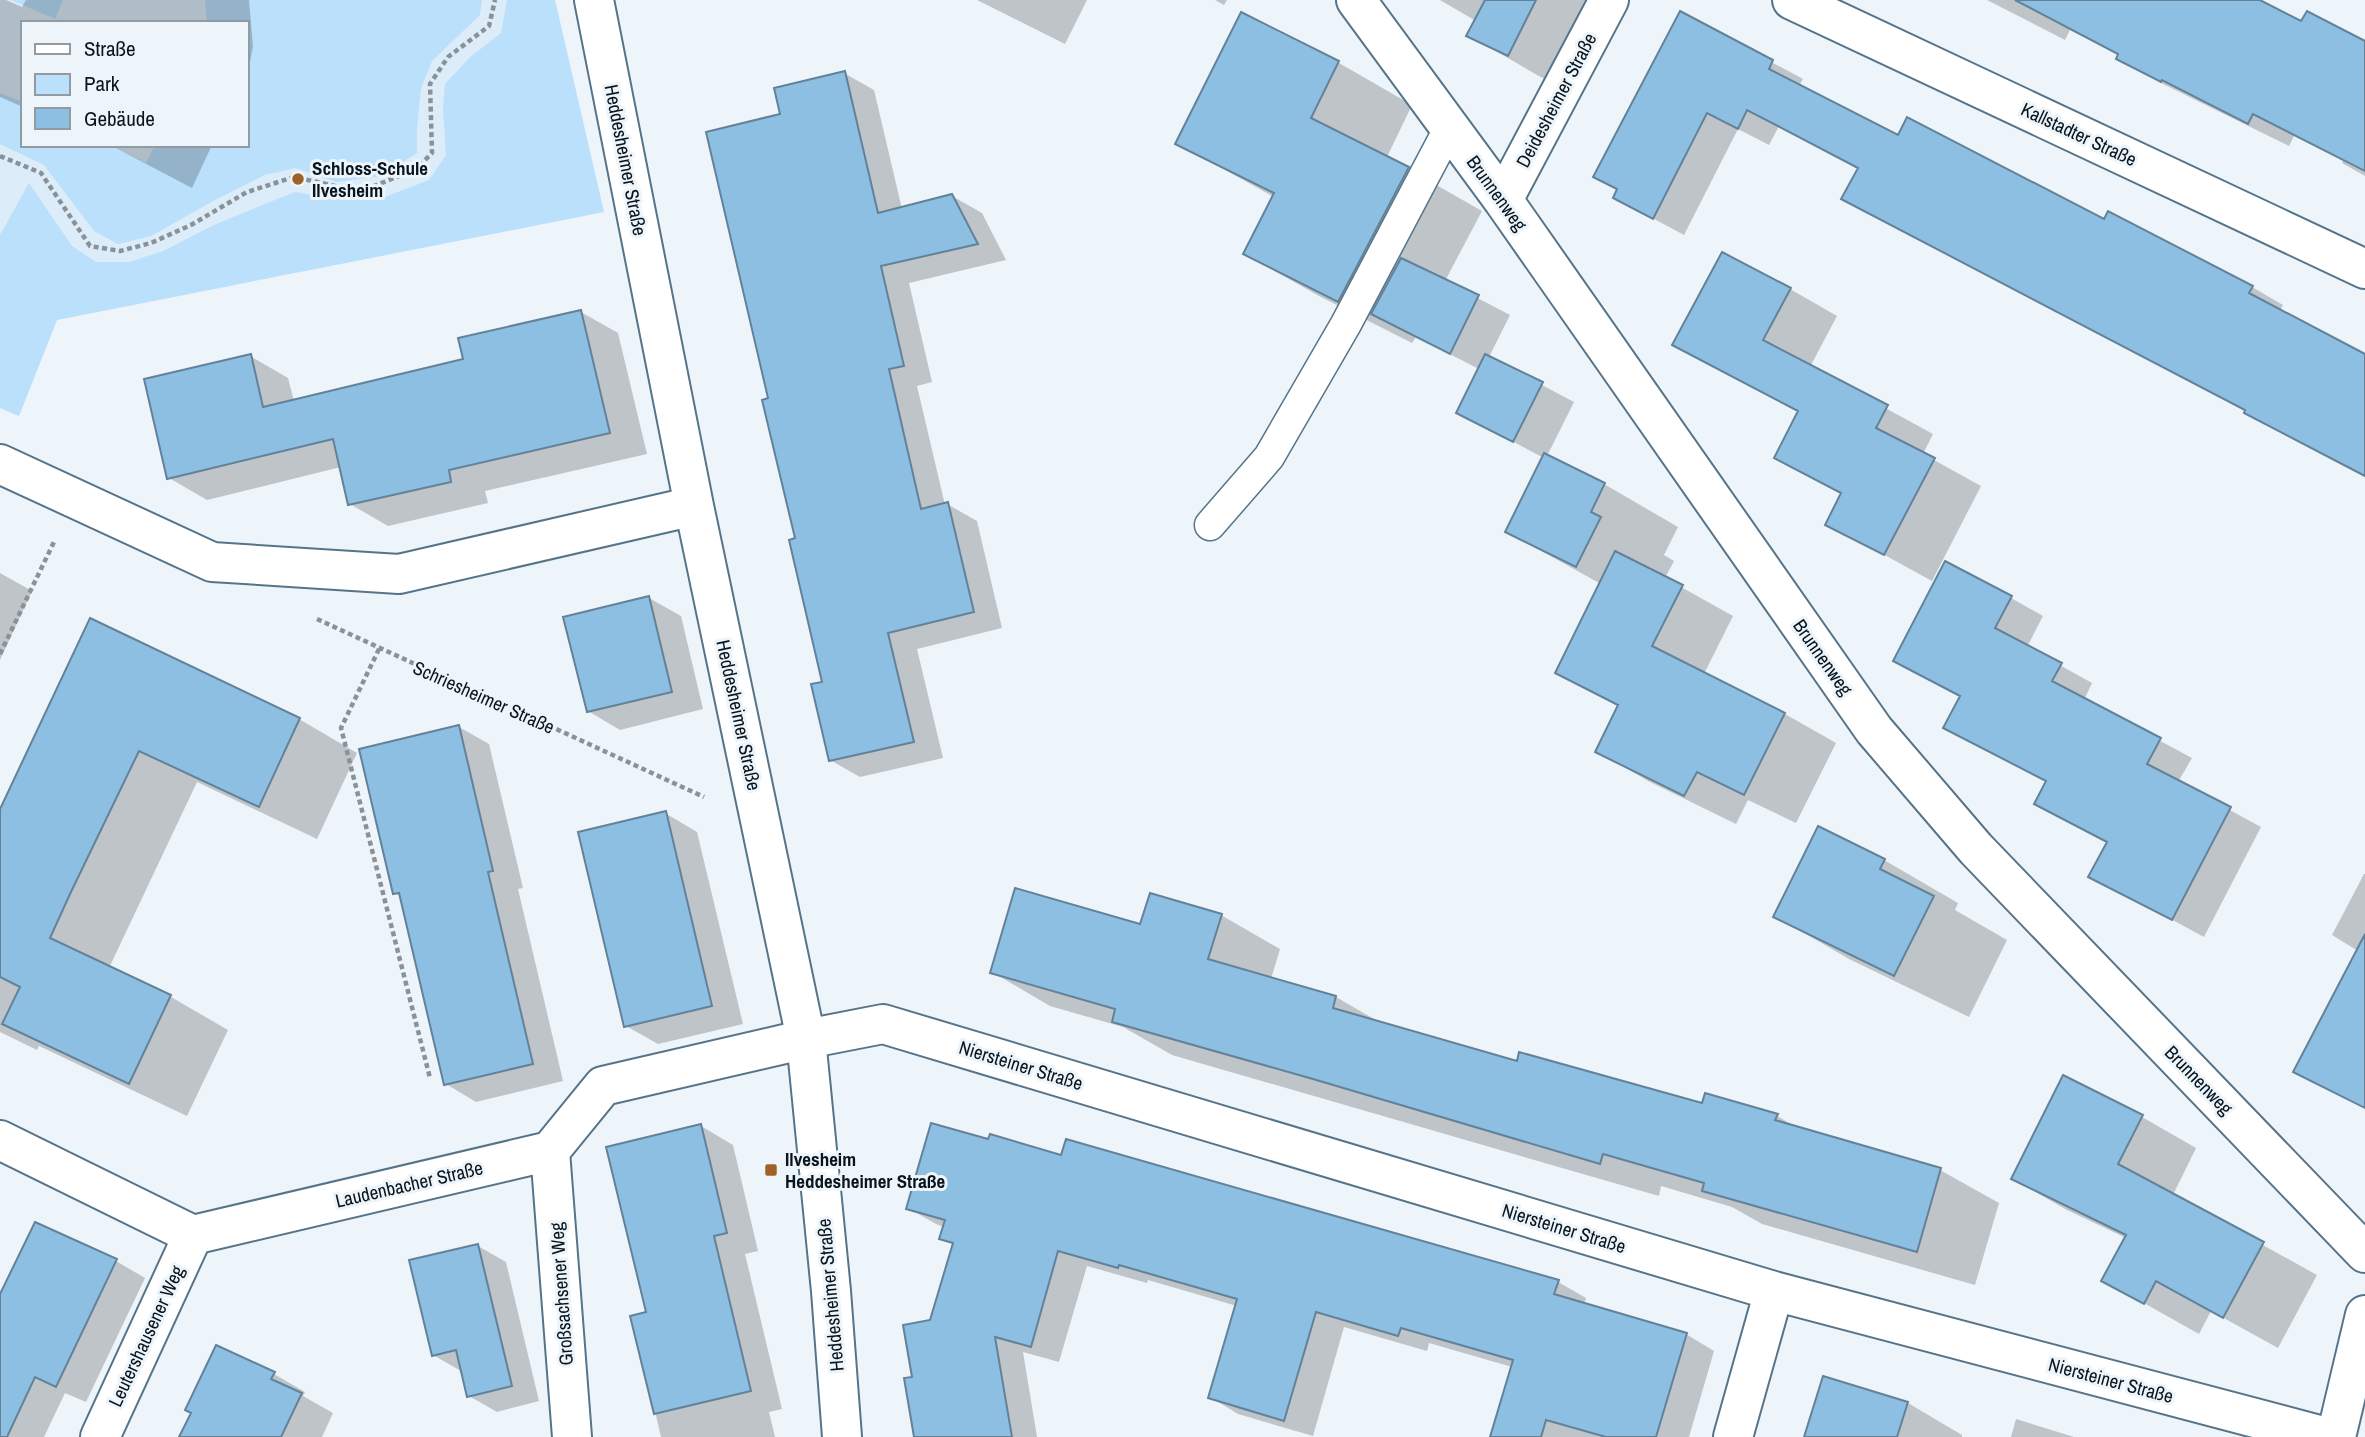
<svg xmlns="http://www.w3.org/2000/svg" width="2365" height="1437" font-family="'Archivo Narrow',sans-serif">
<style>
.built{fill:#dcecf8;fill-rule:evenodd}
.green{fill:#bae0fc}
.shadow{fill:#0003}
.building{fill:#8dbfe2;stroke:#638299;stroke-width:2}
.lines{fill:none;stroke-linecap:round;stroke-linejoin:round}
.service-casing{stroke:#55748a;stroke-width:33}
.minor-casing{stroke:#55748a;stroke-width:42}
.path{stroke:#899299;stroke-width:4.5;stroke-dasharray:5 3.5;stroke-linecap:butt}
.service{stroke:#fff;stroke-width:30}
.minor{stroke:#fff;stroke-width:38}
.poi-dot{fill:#9f6127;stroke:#eef5fa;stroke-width:2.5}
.labels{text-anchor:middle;stroke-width:6;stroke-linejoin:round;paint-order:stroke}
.street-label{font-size:19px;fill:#09151e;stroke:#eef5fa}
.poi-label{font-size:19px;font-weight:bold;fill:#09151e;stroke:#eef5fa;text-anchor:start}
</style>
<rect width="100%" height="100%" fill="#eef5fa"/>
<path class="built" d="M0 0H555L604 212 57 320 19 416 0 408ZM23 23H247V145H23Z"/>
<path class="green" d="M11 0H63L55 19Z
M205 0H482L480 15 432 61 421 88 417 128V153L382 176 337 182 295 168 265 175 215 200 151 236 118 244 94 231 44 165 0 144V93L23 102V145H110L146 163 155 145H247V23H207Z
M507 0H555L604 212 57 320 19 416 0 408V235L29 183 72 246 96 262H129L163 251 216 224 295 192 330 198 377 200 429 180 446 155 443 107 445 84 470 57 501 33Z"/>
<path class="shadow" d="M0 0H6L22 7 26 0H249L253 46 249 67 247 71V23H23V107L0 97Z
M977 0H1087L1065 44Z
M1215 0H1227L1224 5Z
M1440 0H1625L1577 95 1537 75 1468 35 1476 21Z
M1987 0H2217L2365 42V176L2342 163 2343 161 2294 136 2289 146 2159 82 2118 58 2119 55 2070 30 2065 40Z
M1680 13 1803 79 1799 86 1899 137 2104 221 2109 213 2252 287 2283 305 2280 311 2365 356V476L2247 411 1874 216 1859 168 1779 126 1769 145 1738 129 1684 235 1615 198Z
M1241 14 1339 63 1412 105 1387 157 1482 211 1445 281 1510 315 1489 357 1574 402 1547 456 1604 484 1678 527 1664 555 1674 561 1665 578 1733 616 1704 674 1785 714 1836 743 1796 823 1748 800 1736 824 1648 781 1598 751 1619 707 1557 672 1601 584 1507 532 1544 458 1458 413 1479 369 1416 337 1412 343 1319 296 1245 254 1274 197 1177 143Z
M844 73 874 90 902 209 952 196 982 213 1006 260 909 283 932 382 917 386 945 505 947 504 977 521 1002 628 917 649 943 758 860 777 830 760 824 683 770 399 783 116Z
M110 145H212L192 188Z
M1790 289 1837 316 1810 367 1933 434 1923 454 1981 486 1932 581 1828 524 1843 495 1776 457 1800 412 1675 345Z
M581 312 618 333 647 454 485 491 488 503 388 526 350 504 341 467 207 500 169 478 250 356 288 378 294 401 465 360Z
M0 573 32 591 0 660Z
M649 598 681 616 703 709 620 730 588 711Z
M2011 598 2043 616 2027 647 2092 683 2084 700 2192 758 2178 782 2261 827 2204 937 2091 876 2108 843 2036 804 2055 784 1975 743V745L1945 727 1961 697 1927 679Z
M91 620 299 719 357 753 317 839 197 782 109 968 171 997 228 1030 187 1116 39 1046 37 1050 0 1032V813Z
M459 727 489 744 523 888 518 889 563 1081 476 1102 446 1084 402 897 395 893Z
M665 813 697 832 743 1024 658 1044 626 1026Z
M1884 860 1958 903 1955 910 2007 940 1969 1017 1849 959 1775 916Z
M2364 874H2365V1109L2296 1071 2358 951 2332 935Z
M1221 915 1280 949 1271 979 1336 997 1381 1023 1518 1063 1703 1106 1777 1116 1801 1130 1940 1170 1999 1203 1975 1285 1762 1224 1732 1207 1661 1186 1659 1196 1172 1055 1123 1027 1050 1006 992 972 1142 926Z
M2142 1117 2196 1148 2173 1195 2317 1275 2278 1348 2211 1311 2199 1334 2103 1280 2126 1238 2067 1210 2013 1179Z
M701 1126 733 1145 758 1251 745 1254 782 1409 769 1412 775 1437H661L633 1317 648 1313Z
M990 1142 1063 1157 1558 1282 1586 1298 1584 1305 1686 1334 1714 1351 1689 1437H1492L1512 1367 1429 1343 1427 1351 1344 1327 1313 1436 1238 1414 1210 1397 1237 1306 1148 1280 1147 1283 1087 1266 1059 1362 1023 1352 1037 1437H916L914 1379 954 1245 941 1238 944 1227 936 1224 908 1208Z
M478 1246 506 1262 539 1401 497 1412 469 1396 461 1371 433 1355Z
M116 1261 145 1278 86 1402 65 1393 44 1437H0V1298Z
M274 1374 305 1392 303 1396 333 1413 322 1437H181Z
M1908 1403 1962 1435V1437H1806Z
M2016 1419 2074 1437H2011Z"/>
<path class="building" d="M1485 0H1536L1508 56 1466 36Z
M2015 0H2260L2301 21 2307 11 2365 41V171L2253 114 2248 124 2162 80 2161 82 2116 59 2118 54Z
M1680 11 1773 60 1769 69 1898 135 1907 117 2104 219 2108 211 2253 286 2249 293 2365 354V476L2244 413 2245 410 1841 199 1858 168 1747 110 1738 129 1707 113 1653 219 1613 198 1617 189 1593 177Z
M1241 12 1339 61 1311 118 1409 167 1338 302 1243 254 1274 193 1175 144Z
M845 71 878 213 952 194 978 244 881 266 904 366 889 369 921 509 948 502 974 612 888 633 914 742 829 761 811 684 822 682 789 540 795 538 762 400 768 398 706 132 780 114 774 88Z
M1722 252 1791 288 1763 340 1888 405 1876 428 1935 458 1884 555 1825 525 1841 493 1774 458 1798 411 1672 345Z
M1401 258 1479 295 1450 354 1371 314Z
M581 310 610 433 449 470 451 482 348 505 333 439 167 479 144 379 251 354 263 407 463 359 458 338Z
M1485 354 1543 382 1513 442 1456 413Z
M1544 453 1605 483 1591 512 1601 517 1576 567 1505 532Z
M1615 551 1683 585 1652 646 1785 713 1744 795 1697 772 1684 796 1595 752 1618 705 1555 673Z
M1945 561 2012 596 1995 628 2062 663 2052 681 2161 738 2147 764 2231 807 2172 920 2088 877 2107 842 2034 804 2046 781 1943 728 1960 696 1893 661Z
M649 596 672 692 587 712 563 617Z
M90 618 300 718 259 807 139 751 70 894 50 938 171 995 129 1084 2 1024 20 987 0 977V809Z
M459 725 493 871 488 872 533 1064 444 1085 399 893 393 894 359 749Z
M666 811 712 1006 624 1027 578 832Z
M1818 826 1885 859 1880 869 1934 896 1894 976 1773 917Z
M1015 888 1140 924 1150 893 1222 914 1208 959 1336 996 1333 1008 1517 1061 1519 1052 1702 1103 1705 1093 1778 1114 1775 1120 1941 1168 1917 1252 1702 1191 1704 1183 1603 1154 1600 1164 1313 1079 1112 1022 1115 1009 990 973Z
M2365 934V1108L2293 1072Z
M2063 1075 2143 1115 2118 1164 2264 1242 2223 1318 2156 1281 2144 1304 2101 1281 2126 1235 2011 1179Z
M931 1123 988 1139 990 1134 1061 1155 1066 1139 1559 1280 1554 1294 1687 1333 1656 1437H1606L1546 1420 1541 1437H1490L1513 1360 1401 1328 1398 1336 1316 1312 1284 1421 1208 1398 1237 1299 1119 1265 1118 1268 1058 1251 1031 1347 995 1337 1012 1437H914L904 1378 912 1377 903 1325 930 1320 953 1243 939 1239 945 1220 906 1209Z
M701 1124 727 1233 714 1236 751 1391 654 1414 630 1316 646 1312 606 1147Z
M35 1222 117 1259 56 1387 35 1377 7 1437H0V1294Z
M478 1244 512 1386 467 1397 456 1350 432 1356 409 1260Z
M216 1345 275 1372 271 1379 302 1393 281 1437H179L191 1413 185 1410Z
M1823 1376 1908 1402 1897 1437H1804Z"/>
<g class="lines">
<g class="service-casing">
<path id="service" d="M1210 525 1269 457 1346 324 1450 127"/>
</g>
<g class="minor-casing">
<path id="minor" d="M594 0 694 506 806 1039 831 1291 842 1437
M1356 0 1503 200 1874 730 1976 849 2365 1253
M1792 0 2365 269
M1503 200 1609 0
M0 464 212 562 399 574 694 506
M0 1140 193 1235 550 1151 603 1086 806 1039 883 1024 1774 1291 2327 1437
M550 1151 572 1437
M100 1437 193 1235
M1733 1437 1774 1291
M2336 1437 2365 1315"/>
</g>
<path class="path" d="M0 156 41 173 90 246 120 251 151 243 191 225 247 192 294 177 340 187 367 189 416 169 432 153 430 84 448 57 489 26 495 0
M317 619 704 797
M379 649 341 728 430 1078
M0 654 54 542"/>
<use href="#service" class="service"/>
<use href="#minor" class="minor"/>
</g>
<g class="poi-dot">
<circle cx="298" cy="179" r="7"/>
<rect x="764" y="1163" width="14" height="14" rx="3.5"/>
</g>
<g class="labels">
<g class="street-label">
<text transform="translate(1556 100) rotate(-62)" y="7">Deidesheimer Straße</text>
<text transform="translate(2079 134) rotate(25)" y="7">Kallstadter Straße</text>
<text transform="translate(626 160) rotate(79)" y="7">Heddesheimer Straße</text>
<text transform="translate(1497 193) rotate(54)" y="7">Brunnenweg</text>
<text transform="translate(1823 657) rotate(55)" y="7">Brunnenweg</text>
<text transform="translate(484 697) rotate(24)" y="7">Schriesheimer Straße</text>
<text transform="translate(739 715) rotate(78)" y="7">Heddesheimer Straße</text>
<text transform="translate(1021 1065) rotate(17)" y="7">Niersteiner Straße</text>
<text transform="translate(2199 1080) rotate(46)" y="7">Brunnenweg</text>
<text transform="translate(409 1184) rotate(-13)" y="7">Laudenbacher Straße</text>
<text transform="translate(1564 1228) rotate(17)" y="7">Niersteiner Straße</text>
<text transform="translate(561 1294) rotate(-94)" y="7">Großsachsener Weg</text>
<text transform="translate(830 1295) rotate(-95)" y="7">Heddesheimer Straße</text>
<text transform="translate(146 1336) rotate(-65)" y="7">Leutershausener Weg</text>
<text transform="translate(2111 1380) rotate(15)" y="7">Niersteiner Straße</text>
</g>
<g class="poi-label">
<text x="312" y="175">Schloss-Schule<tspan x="312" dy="22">Ilvesheim</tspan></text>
<text x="785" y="1166">Ilvesheim<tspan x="785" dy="22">Heddesheimer Straße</tspan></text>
</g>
</g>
<rect x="21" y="21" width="228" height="126" fill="#eef5fa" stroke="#929ba2" stroke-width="2"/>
<rect x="35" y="44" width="35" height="10" fill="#ffffff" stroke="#929ba2" stroke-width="2"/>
<text x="84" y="56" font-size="21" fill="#09151e">Straße</text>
<rect x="35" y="74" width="35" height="21" fill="#bae0fc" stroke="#929ba2" stroke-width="2"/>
<text x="84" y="91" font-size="21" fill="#09151e">Park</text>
<rect x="35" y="108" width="35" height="21" fill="#8dbfe2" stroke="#929ba2" stroke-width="2"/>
<text x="84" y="126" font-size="21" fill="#09151e">Gebäude</text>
</svg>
